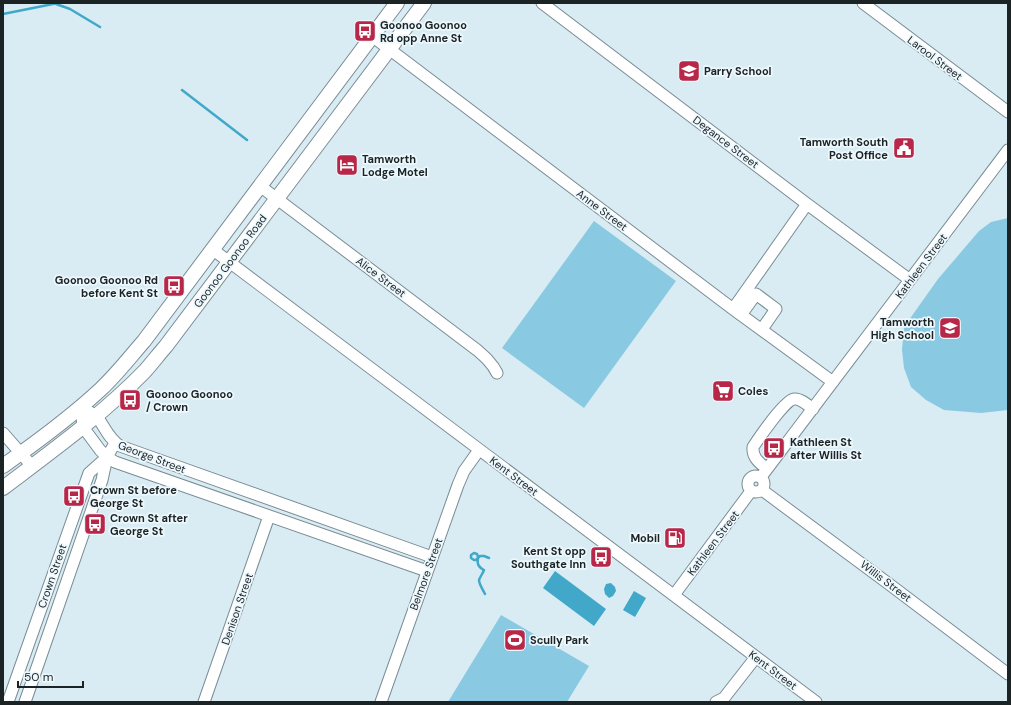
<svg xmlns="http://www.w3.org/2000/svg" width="1011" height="705" font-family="'DM Sans',sans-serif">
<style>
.pitch{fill:#89c9e2}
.water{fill:#41a8ca}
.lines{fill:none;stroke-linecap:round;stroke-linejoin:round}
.stream{stroke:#41a8ca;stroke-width:2.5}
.minor-casing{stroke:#7a8c93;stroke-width:13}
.major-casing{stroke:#7a8c93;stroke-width:16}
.minor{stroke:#fff;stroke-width:11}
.major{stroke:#fff;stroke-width:14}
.labels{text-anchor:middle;stroke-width:3.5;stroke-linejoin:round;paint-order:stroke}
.poi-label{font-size:11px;font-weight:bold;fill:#1b2325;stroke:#ecf8fd;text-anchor:start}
.street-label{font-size:11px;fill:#1b2325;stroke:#ecf8fd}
</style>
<rect width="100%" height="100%" fill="#d9ecf4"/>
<path class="pitch" d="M1008 218V410L981 413 944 410 926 400 911 387 904 368 902 350 904 327 938 279 979 231 991 222Z
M594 221 676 281 584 408 502 348Z
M501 615 589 666 567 702H448Z"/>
<path class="water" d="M555 571 606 609 594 626 543 588Z
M611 583 615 587 616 591 613 596 609 598 605 594 604 589 606 584Z
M634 591 646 598 635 617 623 610Z"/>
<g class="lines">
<path class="stream" d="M56 4 70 9 100 27
M3 14 58 3
M182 90 247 140
M485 594C483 590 479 584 479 580 480 577 483 573 484 570 482 569 479 567 478 564 477 561 479 557 477 554L474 553 471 555V558L474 560H476L480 556H484L489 558"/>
<g class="minor-casing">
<path id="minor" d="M542 3 807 204 910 280
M863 3 1008 112
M372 36 733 309 833 382
M260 186 477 350C485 357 492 363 497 373
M212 249 816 702
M733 309 807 204
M741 315 756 294 776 309 762 329
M81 407 83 427 100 450 107 457 115 462 427 571
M81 407C86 410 94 413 98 418 105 428 109 439 120 446L432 557
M3 433 32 466
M767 469C760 463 752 458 753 447 759 438 785 400 794 399 800 398 808 405 813 409
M748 484a8 8 0 1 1 16 0a8 8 0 1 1-16 0Z
M761 477 1008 150
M762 490 889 584 1008 674
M674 595 751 491
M8 702 89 473 107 457
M25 702 102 480 107 457 115 443
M204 702 269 516
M381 702 458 485 464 471 479 450
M716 702 724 698 756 657"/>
</g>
<g class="major-casing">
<path id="major" d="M3 466C37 442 71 417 101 389 117 374 130 357 144 341L397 3
M3 488C52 451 102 415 145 371 152 363 159 354 166 346L424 3"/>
</g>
<use href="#minor" class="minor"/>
<use href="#major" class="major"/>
</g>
<defs>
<g id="bus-square" transform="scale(1.15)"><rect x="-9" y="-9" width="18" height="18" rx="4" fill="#b82648" stroke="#ecf8fd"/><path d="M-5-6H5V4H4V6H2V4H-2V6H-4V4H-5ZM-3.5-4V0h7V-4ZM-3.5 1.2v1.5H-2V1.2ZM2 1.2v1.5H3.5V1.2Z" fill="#fff"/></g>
<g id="school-square" transform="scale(1.15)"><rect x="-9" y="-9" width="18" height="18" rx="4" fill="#b82648" stroke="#ecf8fd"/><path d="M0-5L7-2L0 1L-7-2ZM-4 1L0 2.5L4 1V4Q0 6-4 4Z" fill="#fff"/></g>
<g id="civic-square" transform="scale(1.15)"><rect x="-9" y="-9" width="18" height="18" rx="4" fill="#b82648" stroke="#ecf8fd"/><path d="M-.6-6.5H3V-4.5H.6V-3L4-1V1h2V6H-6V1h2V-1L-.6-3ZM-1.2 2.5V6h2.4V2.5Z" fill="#fff"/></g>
<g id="hotel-square" transform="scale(1.15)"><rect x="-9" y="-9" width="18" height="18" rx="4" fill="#b82648" stroke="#ecf8fd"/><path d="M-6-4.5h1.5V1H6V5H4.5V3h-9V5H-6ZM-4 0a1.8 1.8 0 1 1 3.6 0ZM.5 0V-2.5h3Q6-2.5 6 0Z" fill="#fff"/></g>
<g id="supermarket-square" transform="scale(1.15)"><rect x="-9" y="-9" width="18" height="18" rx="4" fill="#b82648" stroke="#ecf8fd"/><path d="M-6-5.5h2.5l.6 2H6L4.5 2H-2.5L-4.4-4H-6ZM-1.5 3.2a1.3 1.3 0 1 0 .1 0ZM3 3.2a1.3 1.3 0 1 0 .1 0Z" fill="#fff"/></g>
<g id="fuel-square" transform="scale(1.15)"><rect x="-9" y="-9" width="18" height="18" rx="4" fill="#b82648" stroke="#ecf8fd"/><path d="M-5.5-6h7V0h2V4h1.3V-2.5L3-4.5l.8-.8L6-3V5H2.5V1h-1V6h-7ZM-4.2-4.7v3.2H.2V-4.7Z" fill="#fff"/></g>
<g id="stadium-square" transform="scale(1.15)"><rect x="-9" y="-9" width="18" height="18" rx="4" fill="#b82648" stroke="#ecf8fd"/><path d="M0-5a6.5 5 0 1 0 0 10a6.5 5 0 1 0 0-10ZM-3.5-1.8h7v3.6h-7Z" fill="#fff"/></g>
</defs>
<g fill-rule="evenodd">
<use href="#bus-square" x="365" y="31"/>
<use href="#school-square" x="689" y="71"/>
<use href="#civic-square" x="904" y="148"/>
<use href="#hotel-square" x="347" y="165"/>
<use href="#bus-square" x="174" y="286"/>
<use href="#school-square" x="950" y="328"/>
<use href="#supermarket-square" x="723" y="391"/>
<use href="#bus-square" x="130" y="400"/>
<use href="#bus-square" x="774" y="448"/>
<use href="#bus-square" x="74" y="496"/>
<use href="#bus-square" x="95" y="524"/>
<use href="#fuel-square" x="675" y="538"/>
<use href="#bus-square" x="601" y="557"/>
<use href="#stadium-square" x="515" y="640"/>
</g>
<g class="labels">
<g class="poi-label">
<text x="380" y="29">Goonoo Goonoo<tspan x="380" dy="13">Rd opp Anne St</tspan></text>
<text x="704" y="75">Parry School</text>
<text x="888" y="146" text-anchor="end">Tamworth South<tspan x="888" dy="13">Post Office</tspan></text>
<text x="362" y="163">Tamworth<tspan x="362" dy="13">Lodge Motel</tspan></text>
<text x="158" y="284" text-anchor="end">Goonoo Goonoo Rd<tspan x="158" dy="13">before Kent St</tspan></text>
<text x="934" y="326" text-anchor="end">Tamworth<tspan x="934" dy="13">High School</tspan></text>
<text x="738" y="395">Coles</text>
<text x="146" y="398">Goonoo Goonoo<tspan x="146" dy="13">/ Crown</tspan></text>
<text x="790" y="446">Kathleen St<tspan x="790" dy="13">after Willis St</tspan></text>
<text x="90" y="494">Crown St before<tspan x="90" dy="13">George St</tspan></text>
<text x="110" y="522">Crown St after<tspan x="110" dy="13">George St</tspan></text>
<text x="660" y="542" text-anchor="end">Mobil</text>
<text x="586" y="555" text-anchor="end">Kent St opp<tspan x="586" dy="13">Southgate Inn</tspan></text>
<text x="530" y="644">Scully Park</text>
</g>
<g class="street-label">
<text transform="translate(935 58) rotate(37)" y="4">Larool Street</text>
<text transform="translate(726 142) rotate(37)" y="4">Degance Street</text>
<text transform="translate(602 210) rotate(37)" y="4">Anne Street</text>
<text transform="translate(230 261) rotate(-53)" y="4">Goonoo Goonoo Road</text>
<text transform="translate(921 266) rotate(-53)" y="4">Kathleen Street</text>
<text transform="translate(381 277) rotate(37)" y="4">Alice Street</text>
<text transform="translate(152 457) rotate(21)" y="4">George Street</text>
<text transform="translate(514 476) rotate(37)" y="4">Kent Street</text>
<text transform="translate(713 543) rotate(-53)" y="4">Kathleen Street</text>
<text transform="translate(426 574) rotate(-70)" y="4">Belmore Street</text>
<text transform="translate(52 576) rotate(-71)" y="4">Crown Street</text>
<text transform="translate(886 581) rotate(37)" y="4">Willis Street</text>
<text transform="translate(237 609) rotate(-71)" y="4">Denison Street</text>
<text transform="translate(773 670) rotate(37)" y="4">Kent Street</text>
</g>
</g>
<rect width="1011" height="705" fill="none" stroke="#1b2325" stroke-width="8"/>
<path d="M18 681v6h65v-6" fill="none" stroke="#1b2325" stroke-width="2"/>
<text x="24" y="681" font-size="12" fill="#1b2325" stroke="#ecf8fd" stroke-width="3" paint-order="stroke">50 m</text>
</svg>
